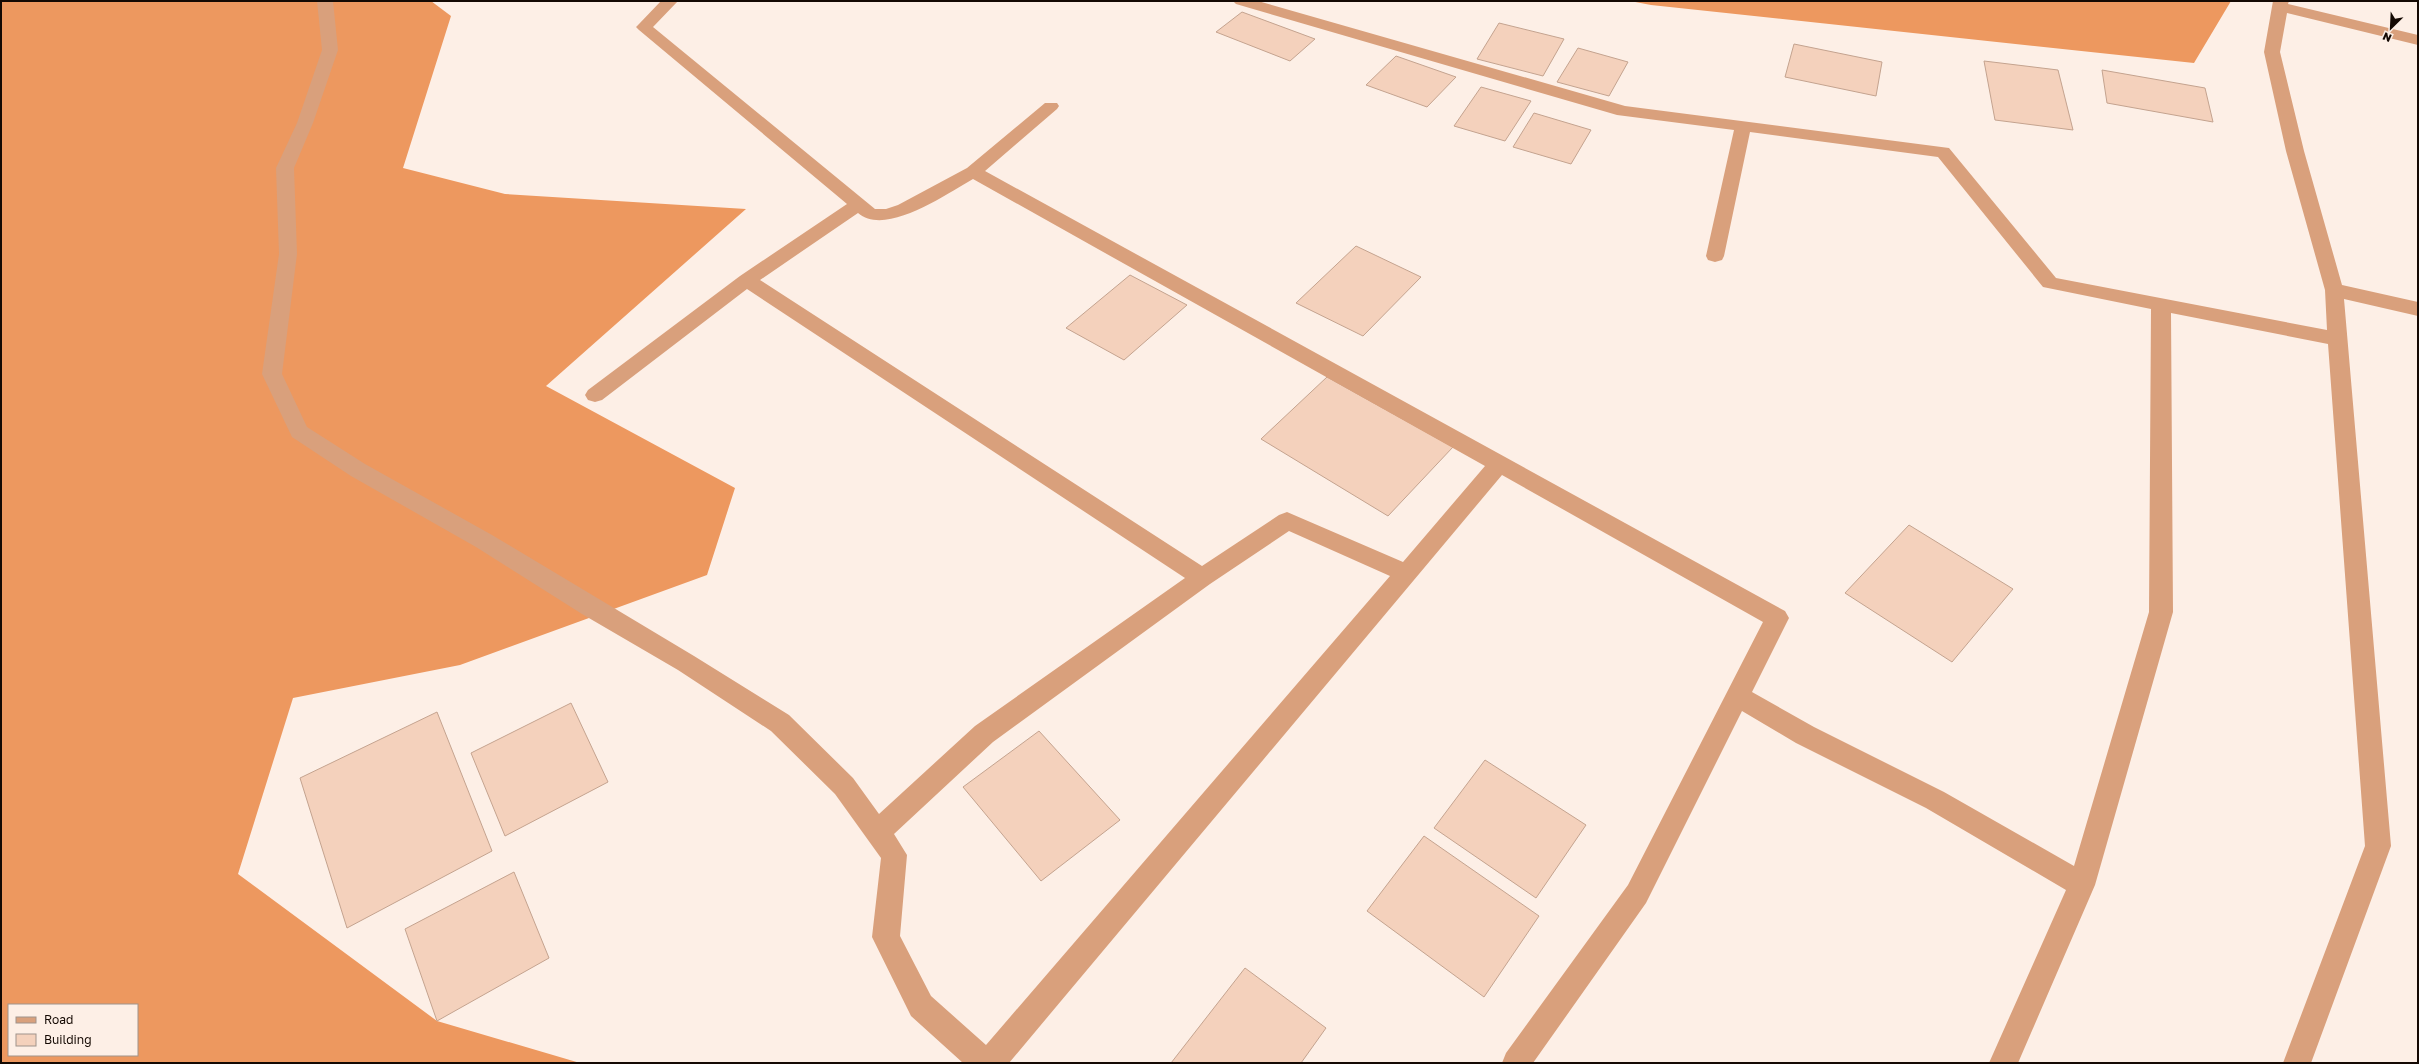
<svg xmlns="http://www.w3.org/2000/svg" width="2419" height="1064" font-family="'Golos Text',sans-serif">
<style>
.forest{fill:#ed985f;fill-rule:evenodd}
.building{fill:#f4d1bc;stroke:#c4a38f}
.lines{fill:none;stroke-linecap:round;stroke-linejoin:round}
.minor{fill:#d9a07c;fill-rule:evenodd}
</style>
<rect width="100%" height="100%" fill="#fdefe6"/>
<path class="forest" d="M1 1H431L451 16 403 168 505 194 746 209 546 386 735 488 707 575 460 665 293 698 238 874 437 1021 580 1063H1ZM9 1005H137V1055H9Z
M1630 1H2231L2194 63 1651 5Z"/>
<path class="building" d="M1242 12 1315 39 1290 61 1216 32Z
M1499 23 1564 39 1543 76 1477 59Z
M1794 44 1882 62 1876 96 1785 77Z
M1578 48 1628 62 1609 96 1557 82Z
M1396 56 1456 77 1427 107 1366 85Z
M1984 61 2058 70 2073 130 1995 120Z
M2102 70 2205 88 2213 122 2107 103Z
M1481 87 1531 101 1505 141 1454 126Z
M1534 113 1591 130 1571 164 1513 147Z
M1356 246 1421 277 1363 336 1296 303Z
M1130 275 1187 305 1124 360 1066 328Z
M1327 377 1453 447 1388 516 1261 439Z
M1909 525 2013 589 1952 662 1845 593Z
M571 703 608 782 505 836 471 753Z
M437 712 492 851 347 928 300 778Z
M1039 731 1120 820 1041 881 963 787Z
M1485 760 1586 825 1536 898 1434 828Z
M1424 836 1539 916 1484 997 1367 911Z
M514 872 549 958 437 1021 405 929Z
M1245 968 1326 1028 1301 1063H1171Z"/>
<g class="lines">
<path class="minor" d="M317 1H333L338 50 313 123 294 168 297 254 282 374 307 427 365 464 492 535 694 656 789 715 853 778 879 814 975 726 1185 578 747 289 602 400 595 402 588 400 585 395 588 390 740 276 847 204 639 30 636 27 639 24 661 1H678L653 27 875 209H886L898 205 967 168 1045 103H1057L1059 106 1057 109 985 171 1785 611 1789 618 1752 692 1814 727 1944 792 2074 866 2149 612 2151 309 2043 287 1938 157 1750 132 1724 256 1722 260 1715 262 1708 260 1706 256 1734 130 1617 115 1236 4 1233 1H1258L1625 106 1949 148 2056 278 2327 330 2325 290 2286 151 2264 52 2273 1H2289L2288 4 2418 35V45L2287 13 2280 52 2304 151 2342 285 2418 302V316L2344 299 2391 846 2311 1063H2283L2365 846 2328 344 2171 313 2173 612 2095 885 2018 1063H1989L2066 890 1926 808 1796 743 1742 711 1646 903 1533 1063H1502L1506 1053 1628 885 1763 622 1502 475 1009 1063H963L911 1016 872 937 881 858 835 794 771 731 678 670 582 614 476 547 351 476 292 437 262 374 279 254 276 168 297 123 322 50ZM973 179 1485 466 1403 562 1287 512 1279 515 1202 566 760 280 858 213C886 237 946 194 973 179ZM1289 531 1390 576 986 1045 931 996 900 936 907 855 894 834 993 742 1210 584Z"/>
</g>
<rect width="2419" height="1064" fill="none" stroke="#140903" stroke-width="4"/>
<rect x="8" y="1004" width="130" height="52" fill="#fdefe6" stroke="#a0938b"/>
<rect x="16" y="1017" width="20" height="6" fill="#d9a07c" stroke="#a0938b"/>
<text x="44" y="1024" font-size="12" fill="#140903">Road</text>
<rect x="16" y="1034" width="20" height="12" fill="#f4d1bc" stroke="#a0938b"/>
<text x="44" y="1044" font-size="12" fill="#140903">Building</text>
<g transform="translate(2391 28) rotate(204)" stroke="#fdefe6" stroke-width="3" paint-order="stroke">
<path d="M0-3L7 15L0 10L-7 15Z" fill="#140903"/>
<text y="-6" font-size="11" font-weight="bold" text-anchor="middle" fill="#140903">N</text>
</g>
</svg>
